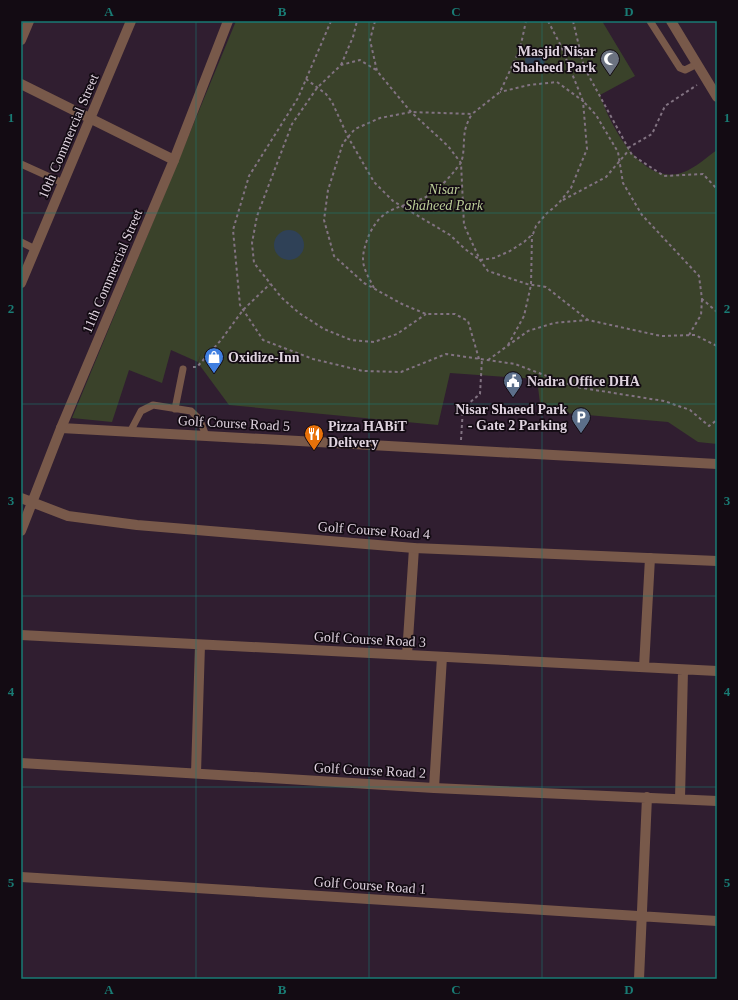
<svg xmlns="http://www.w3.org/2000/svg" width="738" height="1000" font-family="Georgia,serif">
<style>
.green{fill:#3a422a}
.water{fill:#2f4157}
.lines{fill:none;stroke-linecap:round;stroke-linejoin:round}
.path{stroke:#827382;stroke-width:2;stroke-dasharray:3 3;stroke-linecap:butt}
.service{stroke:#78594a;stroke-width:7}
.minor{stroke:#78594a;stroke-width:10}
.tertiary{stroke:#78594a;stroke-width:10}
.grid{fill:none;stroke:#197b74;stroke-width:1;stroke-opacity:0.55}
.labels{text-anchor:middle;stroke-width:3.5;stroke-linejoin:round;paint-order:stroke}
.poi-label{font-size:14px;font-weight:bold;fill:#dfd3df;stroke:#130b13;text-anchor:start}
.street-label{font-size:14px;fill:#dfd3df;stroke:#130b13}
.park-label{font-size:14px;font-style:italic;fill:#bbcd97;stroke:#130b13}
.neatline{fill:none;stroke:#197b74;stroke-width:1.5}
.grid-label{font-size:13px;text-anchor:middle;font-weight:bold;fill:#197b74}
</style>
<rect width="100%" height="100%" fill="#301e30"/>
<path class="green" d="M236 21H602L635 76 600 95C611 127 643 188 684 172 695 168 707 157 717 150V444L698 442 668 422 541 411 537 379 450 373 438 425 229 405 198 363 202 350 198 362 171 350 162 383 129 370 112 422 72 418Z"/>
<path class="water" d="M525 60a10 10 0 1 1 20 0a10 10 0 1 1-20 0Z
M274 245a15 15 0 1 1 30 0a15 15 0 1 1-30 0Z"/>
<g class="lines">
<path class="path" d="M331 21 298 98 249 176 233 230 240 305 263 340 313 359 363 371 401 372 446 354 515 364 576 387 664 401 690 410 709 426 717 420
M375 21 370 40 377 71 411 112 448 146 461 163 464 225 480 260 488 271 527 284 546 287 588 320 661 336 695 335 717 346
M548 21 561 46 583 101 596 115 618 152 623 183 642 215 699 276 702 299 717 312
M573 21 584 67 632 155 664 176 703 174 717 189
M341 65 353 37 357 21
M376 70 360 60 341 65 317 88 292 124 257 216 252 243 254 263 281 297 299 313 324 329 351 340 374 342 397 334 426 314
M306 79 326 94 332 102 348 137 374 182 393 201 450 235 465 249 480 260 494 258 510 251 524 242 533 234 536 226 546 214 558 204 571 188 587 149 583 101 557 82 529 85 500 92
M628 148 652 134 665 106 697 85
M563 200 606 177 629 150
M374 288C364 268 359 263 367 240 382 201 404 211 433 193 439 189 456 170 460 164 465 156 463 140 465 131 466 125 469 119 472 114
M689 335 701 315 702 299
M508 345 524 316 531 285 532 235
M479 359 468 321 455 314H426L402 304 364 283 334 256 324 220 328 190 343 143 355 129 380 118 411 112 472 114 500 92 520 49 526 21
M488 360 528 331 554 323 587 320
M193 367H197L221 340 243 310 270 284
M461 440 463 408 480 394 482 359"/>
<path class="service" d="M650 21 680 68 685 70 697 64
M21 164 63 183
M21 242 35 249
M175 409 183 369
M130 432 141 411 153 405 191 411 200 420 206 436"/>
<path class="minor" d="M671 21 717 97
M21 40 29 21
M21 84 174 160
M21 283 131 21
M61 428 717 464
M21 635 717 671
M407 655 414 548
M644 667 650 558
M21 763 434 788 717 801
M196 773 200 645
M434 788 442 657
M680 799 683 670
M21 877 717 921
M639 979 647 797"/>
<path class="tertiary" d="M21 498 68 516 137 525 414 548 717 561
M21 531 61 428 174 160 228 21"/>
</g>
<path class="grid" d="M196 21V979M369 21V979M542 21V979M21 213H717M21 404H717M21 596H717M21 787H717"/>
<defs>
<g id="mosque-pin" transform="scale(1)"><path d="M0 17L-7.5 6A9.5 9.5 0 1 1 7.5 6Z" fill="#6b7280" stroke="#130b13"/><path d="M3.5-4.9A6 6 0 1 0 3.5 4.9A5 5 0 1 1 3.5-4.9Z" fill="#fff"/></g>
<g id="shop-pin" transform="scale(1)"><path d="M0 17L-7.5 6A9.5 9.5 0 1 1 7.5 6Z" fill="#3f7fe0" stroke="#130b13"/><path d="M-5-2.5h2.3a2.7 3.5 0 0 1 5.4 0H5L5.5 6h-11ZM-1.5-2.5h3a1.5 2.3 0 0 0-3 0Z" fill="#fff"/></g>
<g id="civic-pin" transform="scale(1)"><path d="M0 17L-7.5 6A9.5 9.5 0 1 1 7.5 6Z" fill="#5c6f8a" stroke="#130b13"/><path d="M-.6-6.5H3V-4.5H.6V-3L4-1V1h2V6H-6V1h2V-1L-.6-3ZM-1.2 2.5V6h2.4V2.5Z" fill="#fff"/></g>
<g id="parking-pin" transform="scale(1)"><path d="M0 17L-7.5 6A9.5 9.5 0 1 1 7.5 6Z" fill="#5c6f8a" stroke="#130b13"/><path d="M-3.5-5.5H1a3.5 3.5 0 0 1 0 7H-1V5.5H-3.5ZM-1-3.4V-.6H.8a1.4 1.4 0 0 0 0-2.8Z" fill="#fff"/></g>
<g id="restaurant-pin" transform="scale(1)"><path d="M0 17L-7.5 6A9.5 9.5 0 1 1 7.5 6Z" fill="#e8710a" stroke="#130b13"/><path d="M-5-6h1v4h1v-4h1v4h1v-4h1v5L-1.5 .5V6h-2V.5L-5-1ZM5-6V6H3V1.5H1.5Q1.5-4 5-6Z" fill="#fff"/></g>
</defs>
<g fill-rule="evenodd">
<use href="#mosque-pin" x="610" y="59"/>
<use href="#shop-pin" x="214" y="357"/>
<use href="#civic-pin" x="513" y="381"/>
<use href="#parking-pin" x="581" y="417"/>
<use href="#restaurant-pin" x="314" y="434"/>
</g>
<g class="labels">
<g class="poi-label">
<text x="596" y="56" text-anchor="end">Masjid Nisar<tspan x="596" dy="16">Shaheed Park</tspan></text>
<text x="228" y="362">Oxidize-Inn</text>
<text x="527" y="386">Nadra Office DHA</text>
<text x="567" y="414" text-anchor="end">Nisar Shaeed Park<tspan x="567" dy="16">- Gate 2 Parking</tspan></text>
<text x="328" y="431">Pizza HABiT<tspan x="328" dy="16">Delivery</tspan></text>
</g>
<g class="street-label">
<text transform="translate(68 136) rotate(-67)" y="5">10th Commercial Street</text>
<text transform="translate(112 271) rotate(-67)" y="5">11th Commercial Street</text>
<text transform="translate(234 423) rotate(3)" y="5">Golf Course Road 5</text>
<text transform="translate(374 530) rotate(4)" y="5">Golf Course Road 4</text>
<text transform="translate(370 639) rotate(3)" y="5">Golf Course Road 3</text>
<text transform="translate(370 770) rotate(3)" y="5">Golf Course Road 2</text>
<text transform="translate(370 885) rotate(4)" y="5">Golf Course Road 1</text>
</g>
<g class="park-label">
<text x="444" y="194">Nisar<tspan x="444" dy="16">Shaheed Park</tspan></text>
</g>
</g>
<rect width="738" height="1000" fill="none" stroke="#130b13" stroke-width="44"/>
<rect x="22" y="22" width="694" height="956" class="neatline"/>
<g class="grid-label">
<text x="109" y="16">A</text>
<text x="282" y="16">B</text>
<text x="456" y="16">C</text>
<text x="629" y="16">D</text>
<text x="11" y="122">1</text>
<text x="727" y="122">1</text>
<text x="11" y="313">2</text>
<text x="727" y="313">2</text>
<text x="11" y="505">3</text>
<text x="727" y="505">3</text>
<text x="11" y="696">4</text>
<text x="727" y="696">4</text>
<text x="11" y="887">5</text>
<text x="727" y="887">5</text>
<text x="109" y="994">A</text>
<text x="282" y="994">B</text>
<text x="456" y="994">C</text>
<text x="629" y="994">D</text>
</g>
</svg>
